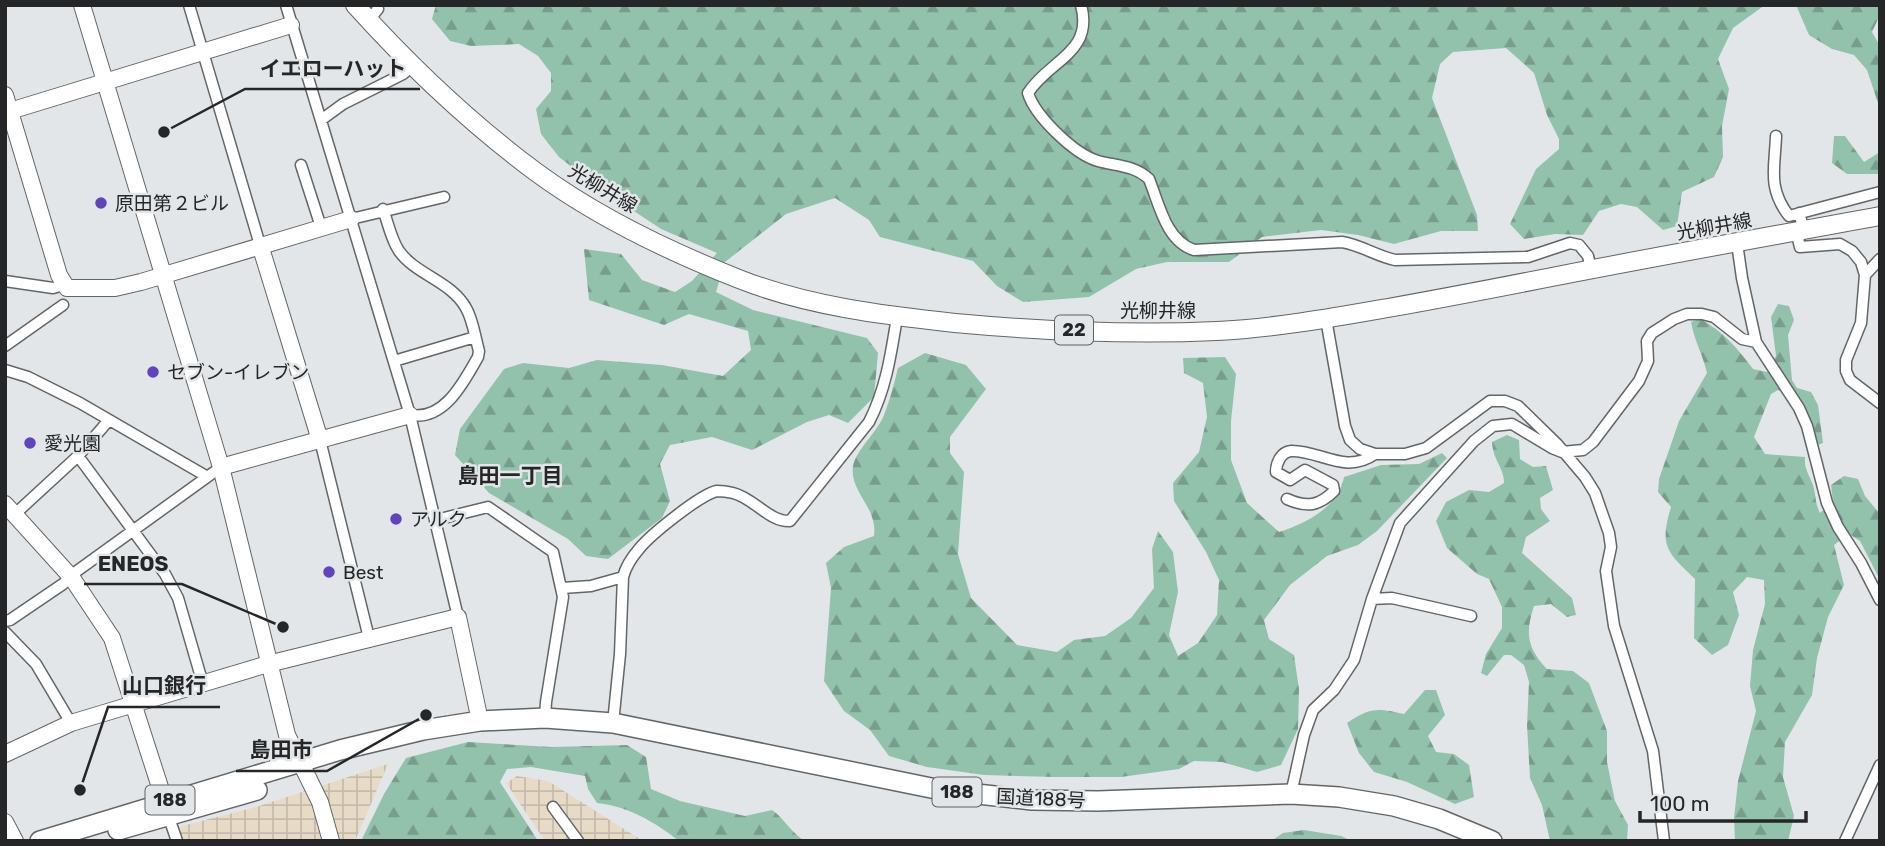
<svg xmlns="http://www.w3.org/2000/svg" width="1885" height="846" font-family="Rubik,'Noto Sans JP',sans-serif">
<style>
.industrial{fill:url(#industrial-grid)}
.forest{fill:url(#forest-firs)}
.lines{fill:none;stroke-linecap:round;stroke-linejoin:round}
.street-casing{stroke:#636668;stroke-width:13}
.secondary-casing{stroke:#636668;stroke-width:18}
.primary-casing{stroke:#636668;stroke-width:20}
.highway-casing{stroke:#636668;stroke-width:22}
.street{stroke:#fff;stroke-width:10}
.secondary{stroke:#fff;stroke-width:16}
.primary{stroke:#fff;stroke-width:18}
.highway{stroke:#fff;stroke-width:19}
.poi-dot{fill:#5f44bc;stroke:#e3e6e9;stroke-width:2.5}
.labels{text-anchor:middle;stroke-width:5;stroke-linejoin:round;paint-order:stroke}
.shield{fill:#e3e6e9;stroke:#5e6061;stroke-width:2}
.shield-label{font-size:18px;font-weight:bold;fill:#252627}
.street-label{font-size:19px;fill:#252627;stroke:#e3e6e9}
.poi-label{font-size:19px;fill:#252627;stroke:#e3e6e9;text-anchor:start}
.neighbourhood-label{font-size:21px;font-weight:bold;fill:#252627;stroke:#e3e6e9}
.leader{fill:none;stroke:#252627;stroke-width:2.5}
.callout-dot{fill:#252627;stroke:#e3e6e9;stroke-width:2.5}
.callout-label{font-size:21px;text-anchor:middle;font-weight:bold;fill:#252627;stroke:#e3e6e9;stroke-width:5;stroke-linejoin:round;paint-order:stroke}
</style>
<defs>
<pattern id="industrial-grid" width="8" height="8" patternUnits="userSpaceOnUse" patternTransform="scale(1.75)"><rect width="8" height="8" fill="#e7dac6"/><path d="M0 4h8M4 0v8" fill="none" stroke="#c6bbaa"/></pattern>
<pattern id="forest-firs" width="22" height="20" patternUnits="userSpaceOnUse" patternTransform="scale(1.75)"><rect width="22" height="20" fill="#93c2ac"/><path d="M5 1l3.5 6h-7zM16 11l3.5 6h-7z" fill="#789d8c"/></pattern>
</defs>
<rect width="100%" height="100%" fill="#e3e6e9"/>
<path class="industrial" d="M388 764 355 841H177L174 828 256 807Z
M517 776 548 781 643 841H545L506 783Z"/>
<path class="forest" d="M436 5H1765L1733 28 1718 59 1729 89 1722 126 1723 157 1714 177 1682 192 1677 226 1663 230 1637 207 1621 204 1599 211 1583 235 1555 234 1524 239 1510 224 1536 169 1559 149V139L1547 115 1534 73 1506 48 1453 52 1440 64 1432 98 1477 215 1478 231H1441L1394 244 1358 235 1321 230 1262 237 1229 262H1167L1136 269 1089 297 1023 302 997 286 973 261 880 237 869 220 835 198 786 214 725 262 716 292 753 310 867 338 878 353 874 397 848 423 829 415 807 422 752 450 712 437 670 445 660 464 670 501 662 518 608 559 586 556 568 539 489 493 455 455 460 429 504 369 523 363 569 368 597 360 662 365 723 376 751 350 748 331 689 314 664 325 589 300 584 249 621 254 642 280 675 292 692 281 717 253 661 229 599 188 559 157 541 134 536 109 551 91V73L538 56 519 44 471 46 450 41 432 19Z
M1796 5H1880V15L1872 32 1880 46V109L1867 70 1854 55 1832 49 1809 35Z
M1834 136H1845L1864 162 1880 152V174H1847L1832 163Z
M1778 304 1789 306 1794 320 1788 335 1792 380 1797 388 1811 392 1818 405 1823 443 1818 445C1809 417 1808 400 1778 390L1771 394 1754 437 1765 454 1805 457C1804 469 1809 474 1813 485 1816 495 1815 503 1820 513L1833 502 1831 485 1844 476 1858 479 1865 496 1880 514V580L1860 541 1849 534 1834 545 1844 585 1828 617 1817 658 1812 695 1785 742 1783 777 1794 816 1788 841H1735L1734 818 1738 781 1756 711 1750 686 1753 650 1765 604 1764 580 1747 577 1733 592 1739 615 1728 645 1712 655 1694 638 1695 579C1667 552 1659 547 1671 507L1658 492 1659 479 1679 421 1707 373C1703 355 1694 340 1691 322L1700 319C1723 331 1738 349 1753 369L1767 372 1776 356 1771 317Z
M925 353 966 365 986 389 950 437V453L964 472 958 554 971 598 1017 645 1057 652 1074 640 1105 636 1131 618 1154 588 1152 549 1158 531 1173 552 1178 592 1169 635 1178 656 1198 643 1217 615 1219 580 1206 552 1174 501 1173 483 1199 452 1207 417 1203 383 1184 373 1183 358 1225 357 1236 374 1231 421V460L1247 503 1279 532C1307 523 1338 507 1344 477L1381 465 1419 464 1442 453 1447 458 1377 531 1358 545 1327 556 1290 585 1264 620 1269 639 1294 655 1299 689 1298 729 1281 765 1257 772 1222 762 1194 761 1179 769 1121 777H1055L984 775 927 767 889 756 870 730 844 711 824 681 831 588 826 563 844 547 874 536C878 507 849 492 853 466 856 450 878 431 884 415 890 400 894 384 898 368Z
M1507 435 1519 440 1520 459 1533 467 1546 466 1553 490 1540 498 1541 509 1550 521 1526 537 1522 553 1572 598 1576 615 1567 617 1551 604 1534 606C1525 633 1527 648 1547 669L1573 671 1589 683 1607 731V762L1615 801 1628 825 1627 841H1550L1542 805 1530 778 1527 725 1529 682 1524 665 1511 655H1504L1487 676 1481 673 1486 654 1502 628V607L1489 579 1477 574 1447 548 1436 521 1446 502 1469 490 1489 492 1504 483C1504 467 1493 461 1492 442Z
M1425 690H1436L1445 715 1428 736 1436 752 1454 754 1469 765 1474 797 1455 804 1407 782 1374 772 1359 753 1347 723C1370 707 1378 708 1404 714Z
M468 742 552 747 627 745 646 757 651 789 680 801 745 816 772 810C785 819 791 833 805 841H679C655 822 627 806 597 803L588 789 585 776 531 767 507 769 500 782 538 841H361L384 794 406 758Z
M1304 830 1341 836 1352 841H1271L1283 833Z"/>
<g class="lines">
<g class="street-casing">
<path id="street" d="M189 5 260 245
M286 5 410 415 458 617
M1081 5C1094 53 1049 60 1028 93 1035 116 1074 154 1098 161 1116 166 1134 165 1149 179 1159 204 1166 241 1194 250L1342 242C1361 245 1376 256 1395 260L1528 257 1570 243 1579 245 1588 256 1591 269
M369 20 378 9 377 5
M321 120 343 104 403 74 413 65
M1776 136C1775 167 1767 188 1789 216L1880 192
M301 165 321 227
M383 209C388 223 391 239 399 251 416 275 451 281 466 308 473 320 475 337 479 351L478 357C464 381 445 421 410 415
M1799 213 1804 230 1798 239 1800 247 1840 244 1852 251 1861 262 1865 275 1861 323 1846 360V371L1850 380 1880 403
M351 219 444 197
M1737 243 1742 278 1756 342 1799 408 1807 426 1827 503 1838 527 1861 563 1880 600
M1865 275 1880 259
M5 281 53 288 63 285
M1326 319 1345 426 1350 440 1360 449 1375 454H1405L1426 448 1490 401H1505L1518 406 1557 444 1585 477 1595 493 1609 533 1611 547 1606 571 1614 626 1653 751 1664 841
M5 346 63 305
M394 361 475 337
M5 370 28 377 80 403 206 476
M320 440 369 638
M78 456 165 574 178 598 203 684
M1287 499C1307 508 1319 506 1334 491L1333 485 1305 470 1290 480 1276 472C1276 463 1281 452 1291 451 1320 450 1345 475 1375 454
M15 514 78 456 109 420
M436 520 488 507 553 552 563 597 546 702 545 718
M562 588 591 586 623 577
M1372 599 1392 598 1471 616
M5 621 10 620 63 584 77 571 221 467
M5 632 36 664 71 723
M613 723 620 654 623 577C626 566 632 557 639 549 650 535 701 494 717 491 721 491 729 492 733 493 754 498 769 522 790 521L869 422C886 389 891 354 897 317
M1291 794 1304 735 1313 710 1334 690 1354 660 1372 599 1400 523 1474 441 1493 426 1512 424 1552 448 1562 452 1583 450 1593 442 1639 381 1648 361 1647 341 1652 333 1674 319 1687 314H1702L1714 317 1742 339 1756 342
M553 807 578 841
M168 815 177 841
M1845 841 1880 765"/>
</g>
<g class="secondary-casing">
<path id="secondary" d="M82 5 221 467 287 735 320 802 331 841
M5 95 59 275 67 288H115L141 282 351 219
M10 111 291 25
M260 245 320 440
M221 467 410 415
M5 504 72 578 112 638 168 812
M5 754 71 723 134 704 268 664 458 617 480 721
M5 822 15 841"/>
</g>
<g class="primary-casing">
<path id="primary" d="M355 5C410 66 470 123 536 172 597 217 668 251 739 279 807 306 882 315 955 323 1042 331 1130 335 1217 331 1275 328 1331 318 1388 308 1444 298 1501 287 1557 276 1664 255 1772 236 1880 216"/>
</g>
<g class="highway-casing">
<path id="highway" d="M118 830 257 790
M40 841 340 750 423 730 480 721 545 718 613 723 941 790 1032 800 1098 801 1291 794 1339 797 1394 806 1439 819 1492 841"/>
</g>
<use href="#street" class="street"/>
<use href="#secondary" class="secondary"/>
<use href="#primary" class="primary"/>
<use href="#highway" class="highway"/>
</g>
<g class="poi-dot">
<circle cx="101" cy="203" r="7"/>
<circle cx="153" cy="372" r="7"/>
<circle cx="30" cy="443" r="7"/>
<circle cx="396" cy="519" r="7"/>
<circle cx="329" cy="572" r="7"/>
</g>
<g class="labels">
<g class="shield">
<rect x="1055" y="315.5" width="38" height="29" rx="5"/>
<rect x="932.5" y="777.5" width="49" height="29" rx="5"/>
<rect x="145.5" y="785.5" width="49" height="29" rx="5"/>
</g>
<g class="shield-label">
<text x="1074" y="336">22</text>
<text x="957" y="798">188</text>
<text x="170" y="806">188</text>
</g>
<g class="street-label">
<text transform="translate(603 188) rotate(31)" y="7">光柳井線</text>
<text transform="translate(1714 226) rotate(-10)" y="7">光柳井線</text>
<text x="1158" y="317">光柳井線</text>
<text transform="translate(1041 798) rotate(3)" y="7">国道188号</text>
</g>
<g class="poi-label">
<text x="115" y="210">原田第２ビル</text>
<text x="167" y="379">セブン-イレブン</text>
<text x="44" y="450">愛光園</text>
<text x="410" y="526">アルク</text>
<text x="343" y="579">Best</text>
</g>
<g class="neighbourhood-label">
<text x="510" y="483">島田一丁目</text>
</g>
</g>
<path class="leader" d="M164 132L245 89H420M283 627L182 584H84M80 790L108 707H220M426 715L327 771H236"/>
<g class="callout-dot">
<circle cx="164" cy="132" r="7"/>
<circle cx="283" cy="627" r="7"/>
<circle cx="80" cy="790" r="7"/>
<circle cx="426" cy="715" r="7"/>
</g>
<g class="callout-label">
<text x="333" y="76">イエローハット</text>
<text x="133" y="571">ENEOS</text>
<text x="164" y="693">山口銀行</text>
<text x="281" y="757">島田市</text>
</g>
<rect width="1885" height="846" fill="none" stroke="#252627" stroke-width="14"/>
<path d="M1640 811v10h166v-10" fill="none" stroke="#252627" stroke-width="3.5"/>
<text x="1650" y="811" font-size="21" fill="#252627" stroke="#e3e6e9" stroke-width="5" paint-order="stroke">100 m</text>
</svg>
